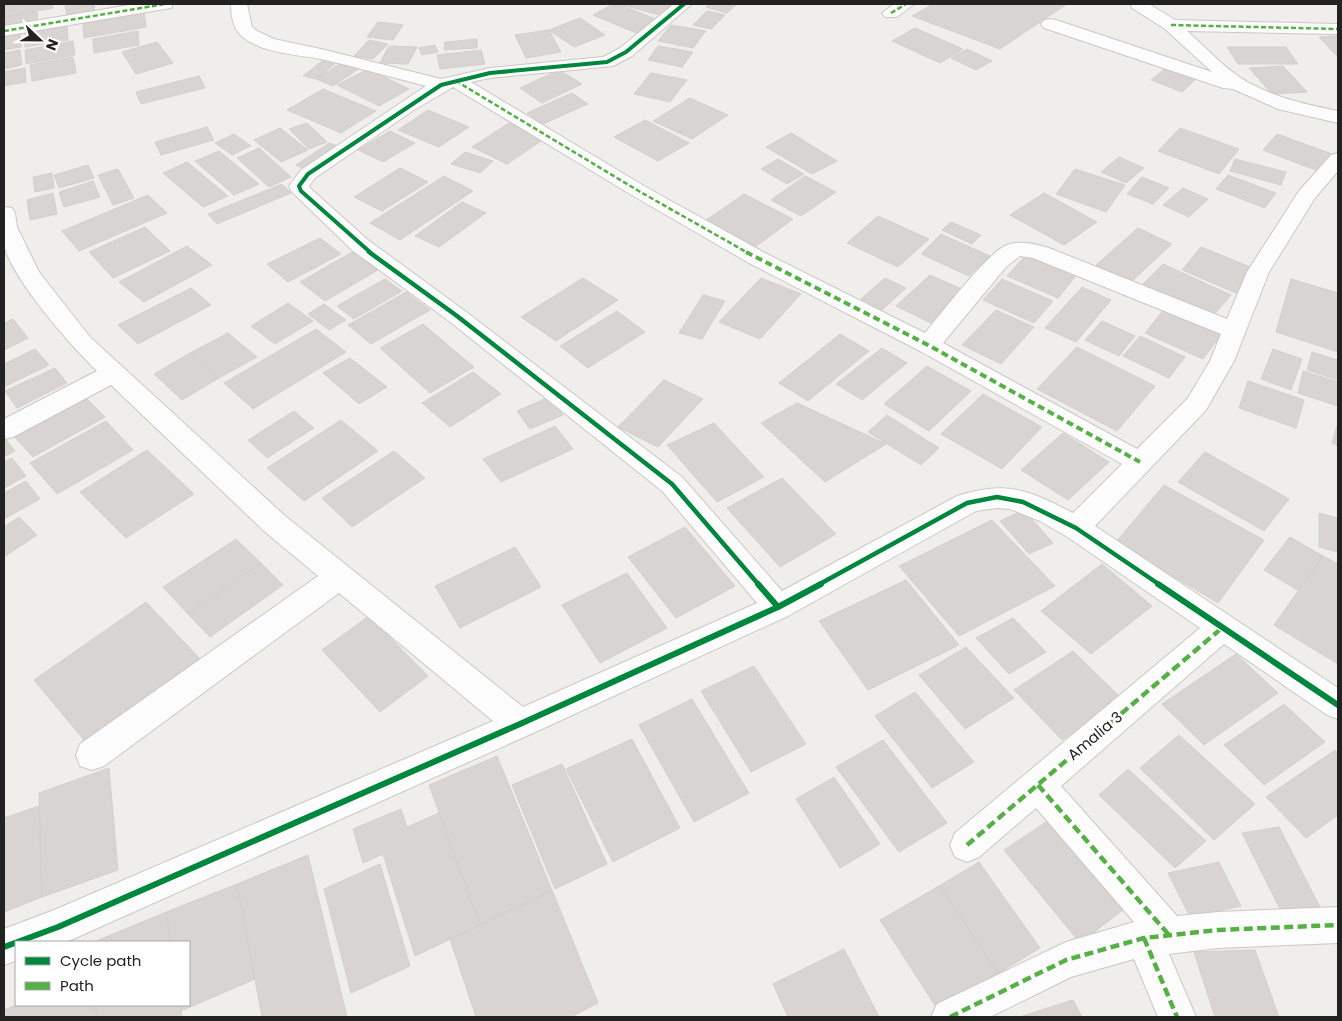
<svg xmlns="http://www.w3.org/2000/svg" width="1342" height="1021" font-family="Poppins,sans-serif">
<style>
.building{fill:#d7d4d2;stroke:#d3d0cc}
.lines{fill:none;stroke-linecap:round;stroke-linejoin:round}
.minor-casing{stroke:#c9c8c7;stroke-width:2}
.minor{fill:#fdfcfc;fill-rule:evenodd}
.quiet-far2{stroke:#55b145;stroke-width:2.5;stroke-dasharray:5 2.5;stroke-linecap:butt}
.quiet-far1{stroke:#55b145;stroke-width:4;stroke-dasharray:7 4;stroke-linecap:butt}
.quiet{stroke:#55b145;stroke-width:4.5;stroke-dasharray:9 4.5;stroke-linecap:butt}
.cycleway-far2-casing{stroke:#fff;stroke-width:5.5}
.cycleway-far1-casing{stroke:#fff;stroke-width:8}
.cycleway-casing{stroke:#fff;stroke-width:9}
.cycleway-far2{stroke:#00873e;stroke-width:4}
.cycleway-far1{stroke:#00873e;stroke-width:4.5}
.cycleway{stroke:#00873e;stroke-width:6}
.labels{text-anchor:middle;stroke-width:5;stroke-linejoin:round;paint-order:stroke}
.street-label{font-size:15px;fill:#222;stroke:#fff}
</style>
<rect width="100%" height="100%" fill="#f0eeeb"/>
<path class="building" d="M52 4 53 8 5 17 4 5Z
M65 4H94L95 12 67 17Z
M613 4H618L658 20 636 33 593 15Z
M619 4H676L663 16Z
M710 4H737L727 13 706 7Z
M933 4H1067L1000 49 912 16Z
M707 11 725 15 711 29 693 25Z
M37 12 38 23 4 29V18Z
M144 12 146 27 84 38 83 23Z
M580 18 605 35 574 47 549 30Z
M378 22 403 25 393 40 367 37Z
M67 24 68 40 25 47V31Z
M671 25 706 31 693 48 658 41Z
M915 28 963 49 940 63 892 41Z
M549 30 561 52 526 58 515 35Z
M138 31 139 45 94 53 93 39Z
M20 32 21 47 4 50V35Z
M1338 36V57L1319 37Z
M477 39V48L444 50 445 42Z
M369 40 388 44 373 59 354 56Z
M73 41 75 55 26 64 25 50Z
M157 42 173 63 136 74 122 52Z
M435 45 438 52 422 55 419 48Z
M389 46 417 47 408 64 380 63Z
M658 46 693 52 682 67 648 60Z
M1227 47H1286L1298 64H1238Z
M967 49 992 61 976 70 951 58Z
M20 50 22 65 4 69V53Z
M481 50 485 64 440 69 437 55Z
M73 57 76 73 32 81 30 65Z
M322 61 335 64 316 79 303 76Z
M343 62 360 68 333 86 316 79Z
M1168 66 1198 77 1182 92 1151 80Z
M1283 66 1307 92 1272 94 1249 68Z
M25 68 26 82 4 86V72Z
M368 69 409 89 379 106 337 85Z
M559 70 582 84 542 103 520 88Z
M651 73 687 80 670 102 634 94Z
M199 76 205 88 141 104 136 92Z
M323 89 376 111 341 133 287 110Z
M572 93 588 104 543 124 527 113Z
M690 98 728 115 692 139 653 121Z
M428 110 469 127 439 147 398 130Z
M645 120 689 143 658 161 614 137Z
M307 123 327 142 309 149 289 129Z
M509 123 544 139 507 164 472 147Z
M207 127 214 140 161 155 155 142Z
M280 128 308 150 281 162 254 140Z
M1180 128 1239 149 1219 174 1158 151Z
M390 131 415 143 383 162 358 150Z
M791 133 837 161 812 174 766 147Z
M234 134 251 146 232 155 215 143Z
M1277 134 1332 154 1318 171 1263 150Z
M329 143 343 148 309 171 296 165Z
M259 148 291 177 269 187 237 158Z
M219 151 259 184 234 195 195 161Z
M465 152 493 161 480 173 451 164Z
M1119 157 1144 168 1126 183 1101 172Z
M778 159 804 174 787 184 761 169Z
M1235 159 1286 172 1281 185 1230 171Z
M187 162 228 196 203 207 163 173Z
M88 165 94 178 59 188 54 175Z
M400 168 428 182 382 211 354 197Z
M118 169 134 198 113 205 98 175Z
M1075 169 1125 185 1106 212 1056 194Z
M52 173 54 188 35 192 33 177Z
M1228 175 1276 193 1265 208 1216 189Z
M444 176 473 191 400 240 370 223Z
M805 176 836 192 801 216 771 200Z
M1142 177 1169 188 1153 204 1127 194Z
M93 181 100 197 64 207 59 192Z
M282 184 291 193 217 224 208 214Z
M1183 188 1208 199 1189 217 1163 205Z
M53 193 57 214 30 220 27 200Z
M1044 193 1097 222 1064 245 1010 215Z
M744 194 793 219 755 247 705 221Z
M148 195 167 213 79 251 62 231Z
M462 202 486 213 439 247 415 236Z
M878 216 929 239 898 267 847 243Z
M951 222 981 235 972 244 942 230Z
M145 227 170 251 113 278 89 252Z
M1138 228 1172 244 1131 282 1096 265Z
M941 234 990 256 969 276 921 254Z
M320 238 341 254 288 282 267 264Z
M187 246 212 265 144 302 119 282Z
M1201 247 1253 268 1236 293 1182 270Z
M352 252 378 270 325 301 300 282Z
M1025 256 1075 277 1058 298 1007 276Z
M1163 264 1231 295 1212 317 1143 284Z
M930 275 964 290 931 323 896 306Z
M583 278 618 300 556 341 521 317Z
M761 278 801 294 760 339 719 322Z
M885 278 906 288 882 310 861 299Z
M385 279 402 291 354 319 337 306Z
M1002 279 1053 301 1034 323 983 300Z
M1291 279 1338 293V352L1276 332Z
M1082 287 1111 300 1076 342 1045 328Z
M191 288 211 305 138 344 118 325Z
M406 292 430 310 371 344 348 325Z
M703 295 725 301 702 339 679 333Z
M288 303 313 321 275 344 251 326Z
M324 304 346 320 329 330 308 314Z
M1165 308 1222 333 1203 359 1145 333Z
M996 310 1034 327 1001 364 962 345Z
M617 311 645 332 588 368 560 346Z
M13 319 28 338 4 350V323Z
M1102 321 1135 336 1119 356 1085 340Z
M423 324 474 367 430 393 380 348Z
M316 329 346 352 253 409 224 383Z
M228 333 257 357 219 378 190 353Z
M840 334 869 351 808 401 779 383Z
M1140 336 1185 357 1169 378 1123 356Z
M1077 347 1155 386 1117 431 1037 389Z
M882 348 907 363 862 400 836 384Z
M35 349 49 365 4 387V364Z
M1273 349 1302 359 1291 390 1261 379Z
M1312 352 1338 360V380L1307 370Z
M190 353 219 378 182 400 154 374Z
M350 358 387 387 359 404 323 373Z
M927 366 971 391 929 431 884 404Z
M55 368 67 383 17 408 5 391Z
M1303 371 1338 382V406L1298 393Z
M473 372 501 394 450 427 422 403Z
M664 380 703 399 658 447 618 427Z
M1248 381 1304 400 1296 428 1239 408Z
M82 394 105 417 33 457 11 433Z
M983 394 1042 427 1002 469 941 434Z
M549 397 563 415 530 429 517 411Z
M797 403 886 444 825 482 761 423Z
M294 411 314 428 267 458 248 440Z
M887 415 939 448 921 465 868 432Z
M341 420 378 451 304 501 267 468Z
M106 421 133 450 57 494 30 463Z
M714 423 764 477 717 502 667 445Z
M1338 423V446L1332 443Z
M555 426 573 449 501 482 483 459Z
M1063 433 1109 462 1068 500 1021 470Z
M4 437 15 451 4 457Z
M147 450 194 494 126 538 80 492Z
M394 451 425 478 352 527 322 498Z
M1205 452 1289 499 1264 531 1178 482Z
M12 458 26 476 4 488V462Z
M782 478 836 534 780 567 727 508Z
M26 481 40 499 4 519V493Z
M1164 485 1264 540 1218 603 1116 542Z
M1024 510 1053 543 1029 554 1000 521Z
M1319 513 1338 518V552L1319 547Z
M19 517 37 535 4 557V527Z
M992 520 1055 586 959 636 899 566Z
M685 527 735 586 676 618 628 557Z
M1290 537 1323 556 1299 591 1264 570Z
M236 539 261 563 188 614 163 587Z
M515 547 541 587 460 628 435 586Z
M1323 556 1338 564V664L1274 625Z
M261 563 283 585 210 637 188 614Z
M1102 564 1152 606 1091 654 1041 611Z
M627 573 667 628 600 663 562 605Z
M906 580 959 645 868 690 819 621Z
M146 602 203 662 89 746 34 680Z
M369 616 428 676 380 712 322 650Z
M1013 618 1046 652 1009 674 976 638Z
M966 647 1014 698 965 729 919 675Z
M1073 651 1122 699 1062 740 1014 690Z
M1236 654 1278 693 1204 745 1162 704Z
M754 666 806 744 751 772 701 691Z
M915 692 974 762 932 788 875 716Z
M692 699 749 793 694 822 639 725Z
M1284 704 1325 742 1264 785 1224 745Z
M1179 735 1255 804 1214 840 1140 768Z
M632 739 680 828 613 862 566 769Z
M883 740 947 823 899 852 836 767Z
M1335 750 1338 754V815L1306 838 1266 797Z
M497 756 552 890 480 925 429 785Z
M562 764 607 864 555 889 512 785Z
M109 768 118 870 42 897 39 793Z
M1128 769 1206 841 1175 868 1099 795Z
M834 777 880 844 840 868 796 799Z
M39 806 42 897 4 912V818Z
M401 809 407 827 439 813 480 925 415 956 383 854 363 863 353 829Z
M1052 818 1128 906 1080 943 1004 850Z
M1279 827 1325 917 1287 923 1242 833Z
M308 855 347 1017H262L237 884Z
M979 862 1040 948 999 973 939 886Z
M1219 862 1241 906 1190 917 1168 873Z
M380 864 410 966 351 993 324 889Z
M237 884 255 979 181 1011 180 1005H189V942H171L166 912Z
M939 886 999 973 938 1010 880 920Z
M552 890 598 1003 571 1017H476L450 939Z
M166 912 171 942H94Z
M844 949 879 1017H788L773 984Z
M1255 950 1279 1017H1215L1194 952Z
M1073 1000 1082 1017H1019Z
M17 1005H95L97 1017H4V1010Z
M95 1005H180L182 1017H97Z"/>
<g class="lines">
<g class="minor-casing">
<path id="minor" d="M136 4H173L171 8 165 9 4 36V26Z
M231 4H247L252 27 257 31 274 39 321 49 441 79 490 68 603 57 620 48 674 4H692L632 56 613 66 490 78 471 82 644 186 765 253 925 333C940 315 988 252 1007 245 1022 240 1035 244 1049 248L1227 319 1247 272 1299 191 1331 155 1338 153V171L1315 198 1269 272 1234 361 1206 410 1095 526 1338 688V719L1327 715 1224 644 1061 786 1177 916 1218 912 1338 907V943L1218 948 1169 954 1196 1017H1158L1134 959 1071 977 990 1017H931L937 1004 1066 942 1134 922 1036 808 979 857 967 862 955 857 950 845 955 833 1200 628 1066 536 1040 521 1010 509 997 508 976 511 788 616 531 734 71 940 65 942H16V961L4 965V929L54 910 493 721 339 593 104 766 92 770 80 766 76 755 80 744 318 576 264 531 111 385 13 437 4 439V419L97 371C71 346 12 279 4 245 1 234 4 218 4 207L12 208 15 213 17 227 39 272 90 337 284 515 523 707 757 603 662 491 449 321 352 250 291 191 289 186 301 170 426 86C391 77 356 67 321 59 297 54 265 54 244 38 233 30 231 16 231 4ZM453 87 630 194 749 263 920 351 1122 464 1073 513C1029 490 1007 480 957 496L782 591 682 477 465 311 368 240 310 188 309 186 315 178 414 110ZM1020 256 1033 258 1221 334 1210 361 1188 398 1137 449 943 343 1006 267Z
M894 4H914L897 17H885L882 13Z
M1130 4H1149L1175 20 1338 24V34L1187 31C1208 49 1228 73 1253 85 1280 99 1309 105 1338 111V123L1278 109 1233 89 1223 88 1044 28 1041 24 1044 20 1050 19 1056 20 1212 72 1165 29 1132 8Z"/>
</g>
<use href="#minor" class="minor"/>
<path class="quiet-far2" d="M891 13 906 4
M1171 25 1338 29
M4 31 165 4
M456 81 637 190 748 253"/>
<path class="quiet-far1" d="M746 252 928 345 1140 462"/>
<path class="quiet" d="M1038 785 1169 935
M967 845 1223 627
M1144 938 1177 1017
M950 1017 1066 960 1144 938 1218 930 1338 925"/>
<g class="cycleway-far2-casing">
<path id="cycleway-far2" d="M371 253 301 191 299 186 308 174 441 85 490 73 607 62 626 52 684 4"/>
</g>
<g class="cycleway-far1-casing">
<path id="cycleway-far1" d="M369 252 457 316 672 484 759 585
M818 585 967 503 997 497 1023 502 1076 528 1160 585"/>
</g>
<g class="cycleway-casing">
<path id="cycleway" d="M758 584 778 607
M1158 584 1338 705
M4 947 58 927 520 724 778 607 821 584"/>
</g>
<use href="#cycleway-far2" class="cycleway-far2"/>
<use href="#cycleway-far1" class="cycleway-far1"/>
<use href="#cycleway" class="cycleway"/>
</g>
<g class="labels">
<g class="street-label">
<text transform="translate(1095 736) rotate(-40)" y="5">Amalia 3</text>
</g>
</g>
<rect width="1342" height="1021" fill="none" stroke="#222222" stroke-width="10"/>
<rect x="15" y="941" width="175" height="65" fill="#ffffff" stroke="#a7a7a7"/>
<rect x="25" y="957" width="25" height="8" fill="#00873e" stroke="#a7a7a7"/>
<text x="60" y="966" font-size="15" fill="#222222">Cycle path</text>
<rect x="25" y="982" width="25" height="8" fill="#55b145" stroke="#a7a7a7"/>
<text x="60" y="991" font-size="15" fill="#222222">Path</text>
<g transform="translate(40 40) rotate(112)" stroke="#ffffff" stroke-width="4" paint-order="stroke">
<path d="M0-4L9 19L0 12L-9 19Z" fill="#222222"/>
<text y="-8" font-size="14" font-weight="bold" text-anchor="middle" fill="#222222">N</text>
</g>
</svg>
